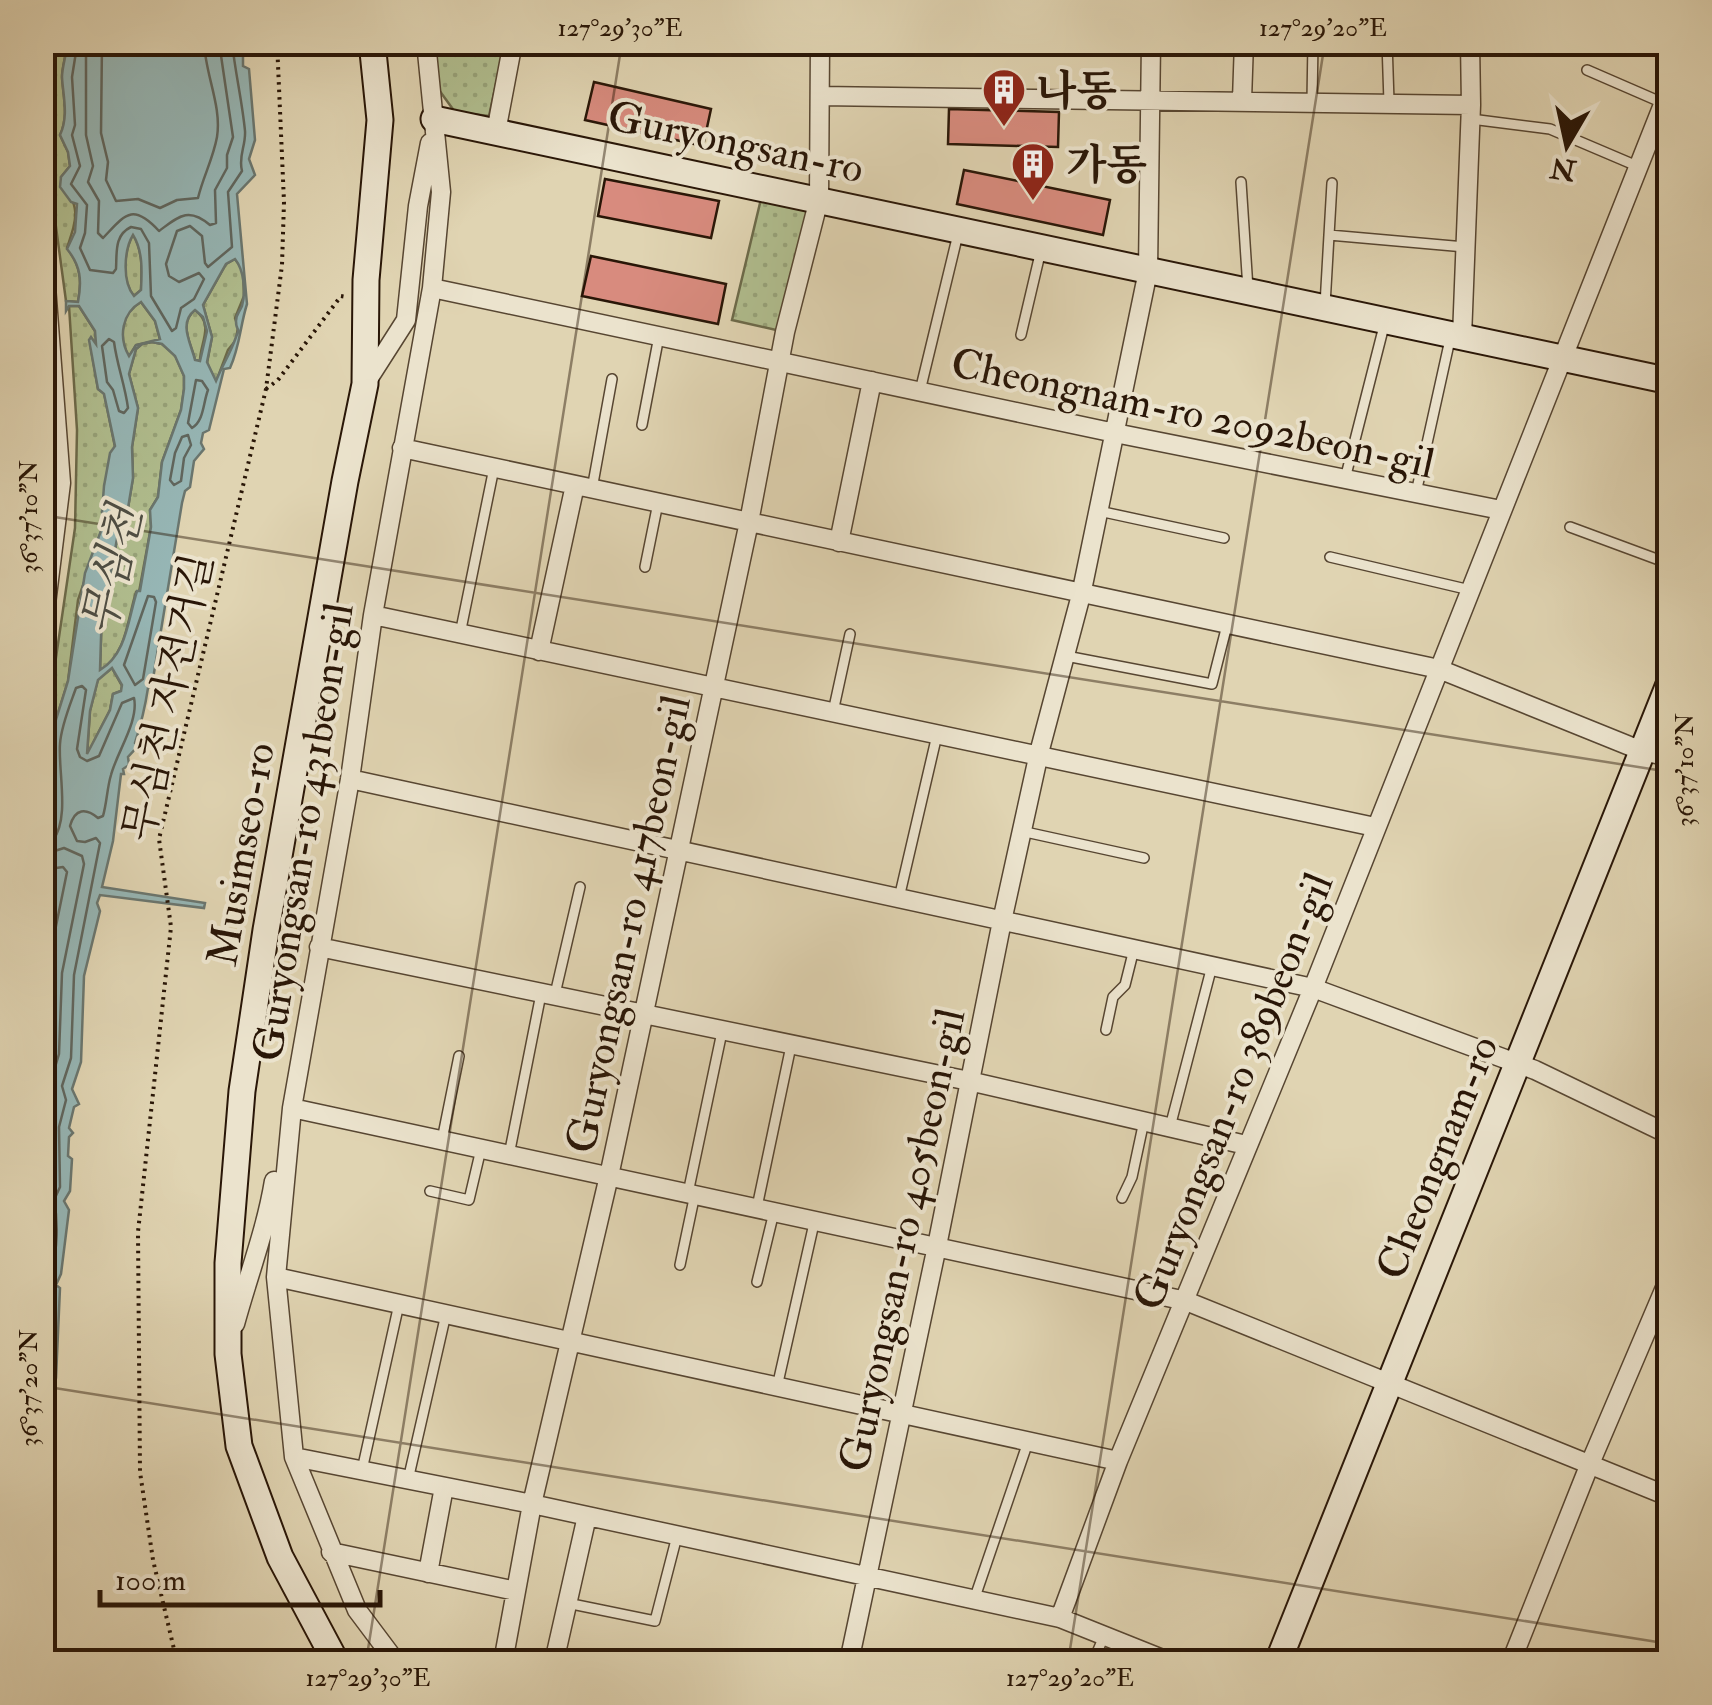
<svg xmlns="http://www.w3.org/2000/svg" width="1712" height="1705" font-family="'IM FELL Double Pica','Noto Serif KR',serif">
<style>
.grass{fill:url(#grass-dots);stroke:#6c6a4a;stroke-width:2.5}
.water{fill:#96b6b5;stroke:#6a766f;stroke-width:2.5;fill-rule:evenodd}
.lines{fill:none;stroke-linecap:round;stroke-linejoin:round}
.shore{stroke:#60665e;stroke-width:2.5}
.building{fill:#d88b7e;stroke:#291607;stroke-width:2.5}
.lane-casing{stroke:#574632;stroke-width:12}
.street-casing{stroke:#574632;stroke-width:21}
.secondary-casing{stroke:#291607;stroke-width:29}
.path{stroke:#291607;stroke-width:4;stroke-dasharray:2.5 5;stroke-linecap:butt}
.lane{stroke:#ebe3cd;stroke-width:9}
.street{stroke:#ebe3cd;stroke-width:18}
.secondary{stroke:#ebe3cd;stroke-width:25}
.ticks{fill:none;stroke:#291607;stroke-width:2.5;stroke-opacity:0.45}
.labels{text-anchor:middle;stroke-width:8;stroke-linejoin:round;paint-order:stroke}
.poi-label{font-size:42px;font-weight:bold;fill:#291607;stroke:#ebe3cd;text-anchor:start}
.street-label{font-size:42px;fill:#291607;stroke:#ebe3cd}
.water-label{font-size:45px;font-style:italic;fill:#4f4e44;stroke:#ebe3cd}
.neatline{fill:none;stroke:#291607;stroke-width:4}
.ticks-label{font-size:25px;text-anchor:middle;fill:#291607}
</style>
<defs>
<pattern id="grass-dots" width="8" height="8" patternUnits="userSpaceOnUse" patternTransform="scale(2.5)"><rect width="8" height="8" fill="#b0bd8e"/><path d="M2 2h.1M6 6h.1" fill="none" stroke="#97a279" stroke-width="1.8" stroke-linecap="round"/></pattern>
</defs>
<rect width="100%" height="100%" fill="#e0d4b2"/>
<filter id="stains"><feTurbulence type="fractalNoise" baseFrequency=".002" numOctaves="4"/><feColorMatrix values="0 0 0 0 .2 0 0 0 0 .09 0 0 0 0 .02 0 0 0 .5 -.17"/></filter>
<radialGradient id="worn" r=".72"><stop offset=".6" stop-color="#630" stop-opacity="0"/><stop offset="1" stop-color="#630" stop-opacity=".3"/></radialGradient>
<path class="grass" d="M42 43H59L66 51C65 59 62 69 62 77 63 96 69 116 60 135L68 152 70 166 61 177C80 209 78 215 67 248 81 266 82 281 78 302L66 301 43 131Z
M430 43H505L489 116 455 112 439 90Z
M761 199 816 211 785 332 732 320Z
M133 234C143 251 142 270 141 290L134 296C121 281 124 251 133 234Z
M235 259 243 270 244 296 235 318 238 327 236 340 228 350 216 382 207 363 212 337 203 305 226 264Z
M141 302 155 321 160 340 136 345 129 357C118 337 121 313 141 302Z
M69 306H79L95 331 97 347 91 349 98 389 104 393 115 447 102 512 104 523 78 600 68 681 50 739 53 803 43 799V746L75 528 77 430Z
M195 310C215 325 200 342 200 361L195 360C191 343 178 323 195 310Z
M152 342 162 344 175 355 184 376V389L181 410 162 462 158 497 150 510 151 527 139 592H136C127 621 127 653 100 671L102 606 106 599 120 522 128 508 133 478 132 447 138 408 129 374 136 349 142 344Z
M112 668 122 686 121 691 113 694 110 710 87 755 90 711 98 679Z"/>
<path class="water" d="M59 43H239L243 47V66L249 69 255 140 249 159 255 175 237 194 247 304C240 326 240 346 230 368L224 369 209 430 203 433 201 443 204 449 194 461 190 487 185 491 182 503 152 685 148 688C145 708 141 724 135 743L138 746 128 757 129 765 123 769 124 774H121L113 841 102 887 205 903 204 908 100 895 97 903 100 911 84 976 81 1062 72 1089 79 1104 74 1107 69 1128 73 1133 69 1137 68 1156 72 1159 70 1191 64 1201 69 1210 61 1274 56 1285 60 1288 56 1378C45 1396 49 1423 50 1444H45C42 1468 53 1493 43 1518L42 838 48 831 51 806 43 799 53 802 50 739 68 681 85 573 104 523 102 512 104 486 110 453 115 446 104 394 98 389 89 340 91 337 96 344 95 331 79 306H69L66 311V301L78 302C82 281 81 266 67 249L75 232 77 204 71 202 60 187 61 177 70 166 68 152 60 135C69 116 63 96 62 77 62 69 65 59 66 52ZM133 235C143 251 142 271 141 290L134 296C122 282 124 250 133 235ZM235 259C244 270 246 292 242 306 239 313 236 314 236 321 236 333 241 325 236 337 231 352 222 366 216 381L207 362 212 337 203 305 226 264ZM141 302 155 321 160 339 136 345 129 356C118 337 122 313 141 302ZM195 310 203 317 207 331 200 361 195 360C191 343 178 323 195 310ZM152 342 162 344 175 356 184 376V389L181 410 162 462 158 497 150 510 151 527 140 591H137C128 619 127 654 100 670L102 606 106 600 120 522 128 508 133 478 132 447 138 408 129 374 136 349 142 344ZM112 668 122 685 121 691 113 694 110 710 87 754 90 711 98 680Z"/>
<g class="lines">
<path class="shore" d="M71 42 76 52 72 77 75 125 72 135 80 166 71 184 87 205 85 233 80 248 90 270 113 273 116 269C117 253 114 235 131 227L141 229 149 243 151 296 172 331 176 328 181 308 194 299 204 279 199 273 179 282 169 276 166 264 177 231 190 226 202 236 205 263 208 267 232 247 228 192 242 171C238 156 246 146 245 131 242 100 235 72 232 42
M86 42V135L93 166 88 182 99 201 98 233 103 238C125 215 132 202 159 231 178 217 188 206 210 225L216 223 215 190 227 168V155L233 137 219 42
M102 42 101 133 108 162 106 180 116 201 138 199 160 208 177 200 198 198C203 177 213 159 217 137 222 106 205 74 204 42
M109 339 114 342C117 365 125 385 128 408L124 413 119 411 113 390 107 382 102 346Z
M196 380 202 381 208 390C203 403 204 421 192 428L188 423Z
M188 435 191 445 184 458 181 481 174 485 170 480 175 453 182 437Z
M148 596 154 597 156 602 143 679 135 685 124 665Z
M42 842 53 840C70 818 58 771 60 744 61 726 70 705 76 688L82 686 86 690 77 749 80 757 87 761 99 756 122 703 134 698C139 721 117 752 111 775 107 788 107 802 103 816L98 818C86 808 75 808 70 826L77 841 85 842 96 838 100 843 74 975 71 1058 62 1086 66 1100 59 1127 60 1187 54 1200C58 1221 58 1249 51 1271 49 1277 46 1279 46 1286 49 1310 54 1357 42 1380
M42 855 64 848 82 856 84 864 62 973 59 1054 50 1084 52 1101 46 1125 48 1183 42 1195
M42 870 63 867 67 872 47 970V1020L42 1054"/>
</g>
<path class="building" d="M602 42H721V48L602 46Z
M594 82 711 109 703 146 585 120Z
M949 109 1059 112 1058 147 948 144Z
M964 170 1110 200 1103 235 957 204Z
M605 179 719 201 711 238 598 216Z
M591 256 726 284 718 324 582 296Z"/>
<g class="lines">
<g class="lane-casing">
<path id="lane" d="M1387 42 1389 102
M1587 70 1663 103
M1312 101 1313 42
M1471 119 1550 129 1637 166
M1241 182 1248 289
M1329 235 1465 247
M1325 305 1332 183
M1021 335 1041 250
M920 391 958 234
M642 425 659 336
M1345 479 1385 322
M592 489 612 379
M1416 493 1451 335
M1099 511 1224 538
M1570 527 1670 564
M1330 557 1470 590
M645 567 658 503
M460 634 494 468
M1066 656 1212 684 1227 625
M833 712 850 634
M1021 831 1144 858
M899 898 937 735
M555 994 580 887
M1106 1030 1113 997 1125 985 1134 949
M1170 1127 1212 966
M442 1140 459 1056
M509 1155 541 994
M430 1191 469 1200 481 1149
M688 1193 722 1032
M1122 1198 1132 1177 1144 1121
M757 1207 791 1046
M680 1265 695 1194
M757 1282 774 1212
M777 1387 815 1219
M362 1470 399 1304
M408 1480 446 1314
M974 1600 1028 1442
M567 1603 655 1621 677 1536
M649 1662 650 1655
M1093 1662 1104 1636"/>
</g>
<g class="street-casing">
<path id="street" d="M820 96 1471 105
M1242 100 1244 42
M496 132 513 42
M42 234 61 483 42 636
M432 288 1115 433 1501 510
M1462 337 1471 105 1470 42
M365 384 406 320 418 206 430 143
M402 448 1439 669 1642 751 1670 757
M839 542 872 381
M373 615 1375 827
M539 651 575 485
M350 779 1313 988 1535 1070 1670 1135
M319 947 969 1081 1246 1145
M292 1108 1186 1301 1670 1497
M276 1277 1118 1461
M235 1324C248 1276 266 1230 274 1181
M294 1457 532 1504 1060 1618 1170 1662
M331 1552 516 1591
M428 1573 444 1487
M1060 1618 1118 1461 1313 988 1670 87
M396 1662 357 1610 294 1457 276 1277 292 1108 350 779 373 615 432 288 441 192 426 42
M503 1662 532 1504 609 1176 749 522 785 332 819 199 820 42
M554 1662 587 1516
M849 1662 937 1246 1002 921 1039 753 1081 595 1148 271 1151 42
M1511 1662 1589 1466 1670 1276"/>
</g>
<g class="secondary-casing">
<path id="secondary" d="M434 119 1670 381
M336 1662 280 1557 239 1446 228 1354V1263L242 1091 266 930 345 481 365 384 366 280 380 120 372 42
M1278 1662 1670 682"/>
</g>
<path class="path" d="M266 389 278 380 341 296 347 297
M177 1662 153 1560 140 1472 138 1232 171 927 159 839 266 389 282 265 284 202 277 42"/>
<use href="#lane" class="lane"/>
<use href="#street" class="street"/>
<use href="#secondary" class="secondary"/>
</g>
<path class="ticks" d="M42 515 1670 772M42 1386 1670 1644M366 1662 622 42M1068 1662 1325 42"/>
<defs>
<g id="building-pin" transform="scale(2.25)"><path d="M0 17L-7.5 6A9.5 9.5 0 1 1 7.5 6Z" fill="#8f2418" stroke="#ebe3cd"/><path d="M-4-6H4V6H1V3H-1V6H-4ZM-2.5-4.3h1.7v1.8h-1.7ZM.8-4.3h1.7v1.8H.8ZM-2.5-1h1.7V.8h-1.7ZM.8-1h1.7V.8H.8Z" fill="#fff"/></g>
</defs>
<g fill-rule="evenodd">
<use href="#building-pin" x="1004" y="90"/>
<use href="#building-pin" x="1033" y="164"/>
</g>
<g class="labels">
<g class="poi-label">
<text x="1036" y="105">나동</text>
<text x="1066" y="179">가동</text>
</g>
<g class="street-label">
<text transform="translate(736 141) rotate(12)" y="15">Guryongsan-ro</text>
<text transform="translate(1193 412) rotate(12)" y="15">Cheongnam-ro 2092beon-gil</text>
<text transform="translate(167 697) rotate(-78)" y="15">무심천 자전거길</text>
<text transform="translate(302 832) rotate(-81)" y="15">Guryongsan-ro 431beon-gil</text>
<text transform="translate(240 854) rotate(-80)" y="15">Musimseo-ro</text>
<text transform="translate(627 924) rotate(-78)" y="15">Guryongsan-ro 417beon-gil</text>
<text transform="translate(1232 1091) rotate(-68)" y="15">Guryongsan-ro 389beon-gil</text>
<text transform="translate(1436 1157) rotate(-68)" y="15">Cheongnam-ro</text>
<text transform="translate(901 1240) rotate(-78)" y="15">Guryongsan-ro 405beon-gil</text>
</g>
<g class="water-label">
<text transform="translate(111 570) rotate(-77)" y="16">무심천</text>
</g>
</g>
<rect width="1712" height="1705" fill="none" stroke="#e0d4b2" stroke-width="110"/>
<g transform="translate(1567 145) rotate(189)" stroke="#ebe3cd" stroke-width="8" paint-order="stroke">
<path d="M0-8L18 38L0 25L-18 38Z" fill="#291607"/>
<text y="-15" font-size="28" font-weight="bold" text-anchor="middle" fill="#291607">N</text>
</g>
<path d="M100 1590v15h280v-15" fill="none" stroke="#291607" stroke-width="5"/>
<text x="115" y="1590" font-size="30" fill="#291607" stroke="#ebe3cd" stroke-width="8" paint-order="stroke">100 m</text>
<rect x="55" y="55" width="1602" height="1595" class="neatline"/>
<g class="ticks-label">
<text x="620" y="36">127°29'30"E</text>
<text x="1323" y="36">127°29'20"E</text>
<text transform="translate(28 517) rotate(-90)" y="9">36°37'10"N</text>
<text transform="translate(1684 770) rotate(-90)" y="9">36°37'10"N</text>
<text transform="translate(28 1388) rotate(-90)" y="9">36°37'20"N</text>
<text x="368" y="1686">127°29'30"E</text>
<text x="1070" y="1686">127°29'20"E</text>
</g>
<rect width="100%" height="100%" filter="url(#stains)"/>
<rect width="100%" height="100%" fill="url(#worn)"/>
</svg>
